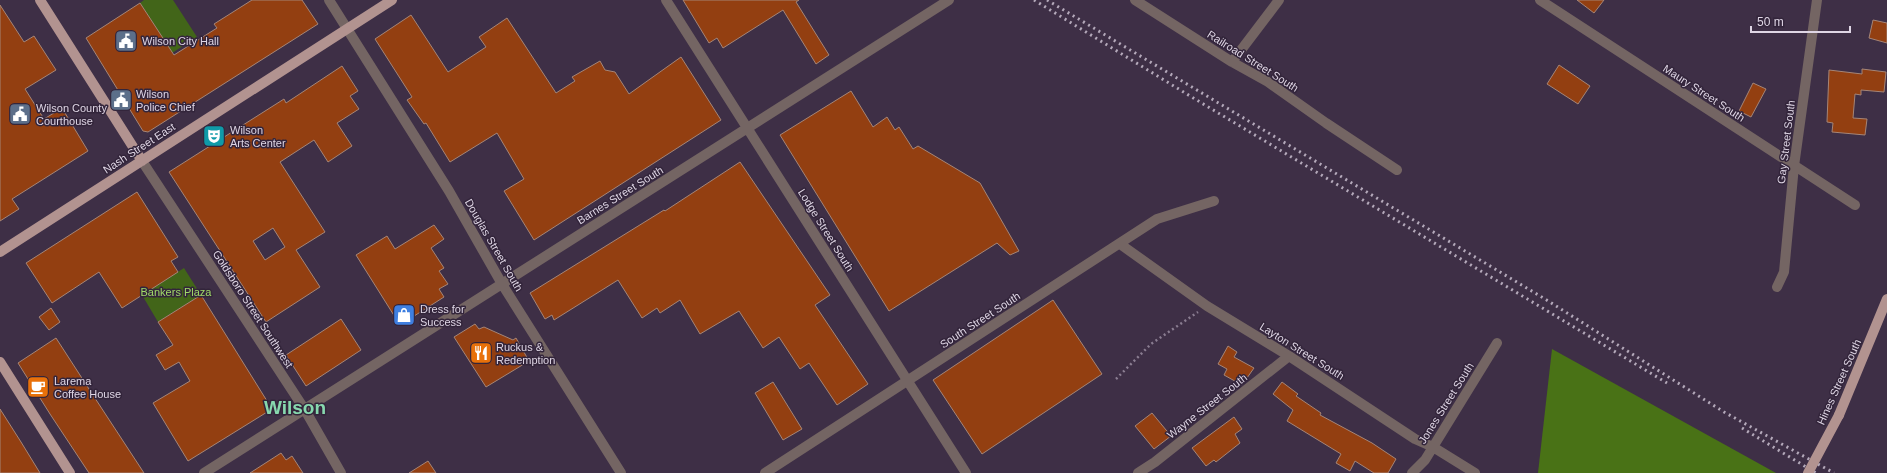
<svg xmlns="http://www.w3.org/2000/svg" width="1887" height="473" font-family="Helvetica,sans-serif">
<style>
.green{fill:#426519}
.forest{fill:#497216}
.building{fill:#933f11;stroke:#a58577;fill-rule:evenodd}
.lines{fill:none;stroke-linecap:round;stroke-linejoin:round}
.path{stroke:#8a7d91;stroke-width:2.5;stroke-dasharray:2 3;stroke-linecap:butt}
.minor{stroke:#746563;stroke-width:10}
.major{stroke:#b29390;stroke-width:10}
.rail{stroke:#b4a9ba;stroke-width:3;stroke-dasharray:2 4;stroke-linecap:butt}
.major-bridge{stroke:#b29390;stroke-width:10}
.labels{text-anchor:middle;stroke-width:3;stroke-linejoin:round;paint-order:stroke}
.poi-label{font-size:11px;fill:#dfd6e5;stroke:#33253b;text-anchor:start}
.street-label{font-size:11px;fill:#dfd6e5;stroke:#33253b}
.park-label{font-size:11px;fill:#a0da68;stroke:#33253b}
.town-label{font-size:19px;font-weight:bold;fill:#87d8ae;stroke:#33253b}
</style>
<rect width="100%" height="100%" fill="#3e2f46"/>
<path class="green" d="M144 0H173L197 37 172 53 140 3Z
M184 268 201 295 158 322 142 295Z"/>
<path class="forest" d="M1552 349 1776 473H1538Z"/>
<path class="building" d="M252 0H302L318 24 148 132 143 131 86 38 140 3 174 55 217 28 214 24Z
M683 0H799L796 2 829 55 816 64 783 10 723 48 717 38 709 43Z
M1577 0H1604L1594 13Z
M0 5 24 42 34 36 56 70 25 89 44 119 62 108 88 151 12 199 19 209 0 221Z
M411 15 448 72 486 47 479 37 507 18 556 93 575 81 572 77 600 61 605 70 615 72 629 94 681 57 721 120 534 240 504 191 524 179 497 133 450 162 426 123 424 124 407 100 412 97 375 39Z
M1873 20 1887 23V43L1869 38Z
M1559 65 1590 86 1578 104 1547 84Z
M342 66 358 91 350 96 359 109 337 123 352 146 328 162 314 140 280 162 325 232 296 250 320 287 266 322 169 172 284 99 286 103ZM273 228 285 247 265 260 253 241Z
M1862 69 1886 72 1884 92 1861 90V95L1855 94 1853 118 1867 119 1865 135 1832 132 1833 123 1827 122 1829 70 1862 74Z
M1753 83 1766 89 1751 117 1739 111Z
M851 91 873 127 887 117 895 130 899 127 913 149 918 146 980 183 1019 251 1010 255 997 243 889 311 780 135Z
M740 162 830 295 815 305 868 384 837 405 809 363 800 369 779 337 763 348 739 311 700 334 680 300 660 313 657 308 642 318 618 280 554 320 552 315 545 319 530 293 664 210 665 211Z
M137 192 178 257 171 261 178 272 122 308 99 272 52 303 26 263Z
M434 225 444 239 431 248 444 268 439 271 448 284 439 289 444 297 400 325 356 255 387 236 395 249Z
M201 295 272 409 188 461 153 403 190 381 179 362 165 370 156 355 173 345 158 322Z
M1053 300 1102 374 982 454 933 380Z
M51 308 60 322 49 330 39 317Z
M341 319 361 350 306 386 286 355Z
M475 324 479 329 484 327 513 340 516 338 529 361 486 387 454 337Z
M56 338 89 389 144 473H89L50 414 18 363Z
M1228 346 1237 352 1234 357 1254 368 1242 385 1224 375 1227 369 1218 364Z
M773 382 802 429 783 440 755 393Z
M1282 382 1298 394 1296 396 1321 413 1320 415 1372 443 1396 459 1388 473H1374L1355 461 1350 471 1336 463 1341 454 1287 421 1293 410 1273 394Z
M0 409 21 442 40 473H0Z
M1152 413 1171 436 1154 449 1135 426Z
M1234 417 1242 429 1235 434 1240 443 1216 462 1214 460 1206 466 1192 448Z
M281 453 286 460 292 456 303 473H250Z
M428 461 436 473H409Z"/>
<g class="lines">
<path class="path" d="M1116 379 1151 344 1198 312"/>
<path class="minor" d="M329 0 449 191 502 284 621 473
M666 0 966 473
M1135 0 1232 62 1268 82 1326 123 1397 170
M1540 0 1855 205
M1232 62 1279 0
M142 161 305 410 341 473
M1120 244 1207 306 1289 356 1415 439 1433 447 1475 473
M1777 287 1784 272 1794 166 1817 0
M204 473 949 0
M765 473 1157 219 1214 201
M1138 473 1155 462 1289 356
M1412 473 1425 460 1497 343"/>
<path class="major" d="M40 0 142 161
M0 252 392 0
M0 362 70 473
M1839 415 1887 299"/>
<path class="rail" d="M1034 0 1190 96 1667 383
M1047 0 1545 299 1724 412 1834 473
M1742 428 1816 473"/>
<path class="major-bridge" d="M1808 473 1839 415"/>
</g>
<defs>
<g id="civic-square" transform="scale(1.15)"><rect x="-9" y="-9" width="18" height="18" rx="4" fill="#5c6f8a" stroke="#33253b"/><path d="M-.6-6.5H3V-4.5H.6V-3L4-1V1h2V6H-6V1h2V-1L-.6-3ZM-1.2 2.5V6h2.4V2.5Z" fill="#fff"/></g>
<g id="theatre-square" transform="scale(1.15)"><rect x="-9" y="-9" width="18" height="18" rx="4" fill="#0f9aa8" stroke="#33253b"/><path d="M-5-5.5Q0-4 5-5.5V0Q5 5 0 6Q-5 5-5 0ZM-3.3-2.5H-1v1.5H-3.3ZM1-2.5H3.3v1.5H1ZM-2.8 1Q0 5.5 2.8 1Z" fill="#fff"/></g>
<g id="shop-square" transform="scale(1.15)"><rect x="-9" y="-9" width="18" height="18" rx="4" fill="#3f7fe0" stroke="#33253b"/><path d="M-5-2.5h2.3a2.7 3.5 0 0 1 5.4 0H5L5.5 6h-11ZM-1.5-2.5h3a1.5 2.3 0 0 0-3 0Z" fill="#fff"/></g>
<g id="restaurant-square" transform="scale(1.15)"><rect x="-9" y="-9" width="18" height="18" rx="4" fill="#e8710a" stroke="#33253b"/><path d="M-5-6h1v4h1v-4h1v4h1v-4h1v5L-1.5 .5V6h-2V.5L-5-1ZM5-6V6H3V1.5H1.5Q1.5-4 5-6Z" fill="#fff"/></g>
<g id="cafe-square" transform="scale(1.15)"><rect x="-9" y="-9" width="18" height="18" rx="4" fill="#e8710a" stroke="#33253b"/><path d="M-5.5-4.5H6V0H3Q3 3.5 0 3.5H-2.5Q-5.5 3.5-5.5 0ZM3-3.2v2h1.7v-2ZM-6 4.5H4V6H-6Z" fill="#fff"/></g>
</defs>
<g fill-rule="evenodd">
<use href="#civic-square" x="126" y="41"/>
<use href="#civic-square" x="121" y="100"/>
<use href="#civic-square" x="20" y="114"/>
<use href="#theatre-square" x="214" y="136"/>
<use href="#shop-square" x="404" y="315"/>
<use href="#restaurant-square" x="481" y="353"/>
<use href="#cafe-square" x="38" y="387"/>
</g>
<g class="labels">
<g class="poi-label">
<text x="142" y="45">Wilson City Hall</text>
<text x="136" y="98">Wilson<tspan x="136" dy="13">Police Chief</tspan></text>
<text x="36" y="112">Wilson County<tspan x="36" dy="13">Courthouse</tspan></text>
<text x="230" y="134">Wilson<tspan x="230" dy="13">Arts Center</tspan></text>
<text x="420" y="313">Dress for<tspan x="420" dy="13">Success</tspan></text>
<text x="496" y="351">Ruckus &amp;<tspan x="496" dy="13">Redemption</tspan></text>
<text x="54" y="385">Larema<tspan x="54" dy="13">Coffee House</tspan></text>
</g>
<g class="street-label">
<text transform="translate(1253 61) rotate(32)" y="4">Railroad Street South</text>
<text transform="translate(1704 93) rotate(33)" y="4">Maury Street South</text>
<text transform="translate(1786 142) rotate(-83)" y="4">Gay Street South</text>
<text transform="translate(139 148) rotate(-33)" y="4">Nash Street East</text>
<text transform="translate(620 195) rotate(-32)" y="4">Barnes Street South</text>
<text transform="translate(826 230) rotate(58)" y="4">Lodge Street South</text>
<text transform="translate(494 245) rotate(60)" y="4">Douglas Street South</text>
<text transform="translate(253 309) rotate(57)" y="4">Goldsboro Street Southwest</text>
<text transform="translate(980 320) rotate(-33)" y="4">South Street South</text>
<text transform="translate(1302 351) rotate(32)" y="4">Layton Street South</text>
<text transform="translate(1839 382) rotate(-66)" y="4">Hines Street South</text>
<text transform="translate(1446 403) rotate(-58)" y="4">Jones Street South</text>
<text transform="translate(1207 406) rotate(-38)" y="4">Wayne Street South</text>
</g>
<g class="park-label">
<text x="176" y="296">Bankers Plaza</text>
</g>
<g class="town-label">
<text x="295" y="414">Wilson</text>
</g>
</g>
<path d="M1751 26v6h99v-6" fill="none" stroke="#dfd6e5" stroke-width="2"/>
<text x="1757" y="26" font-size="12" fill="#dfd6e5" stroke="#33253b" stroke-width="3" paint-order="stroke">50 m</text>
</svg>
